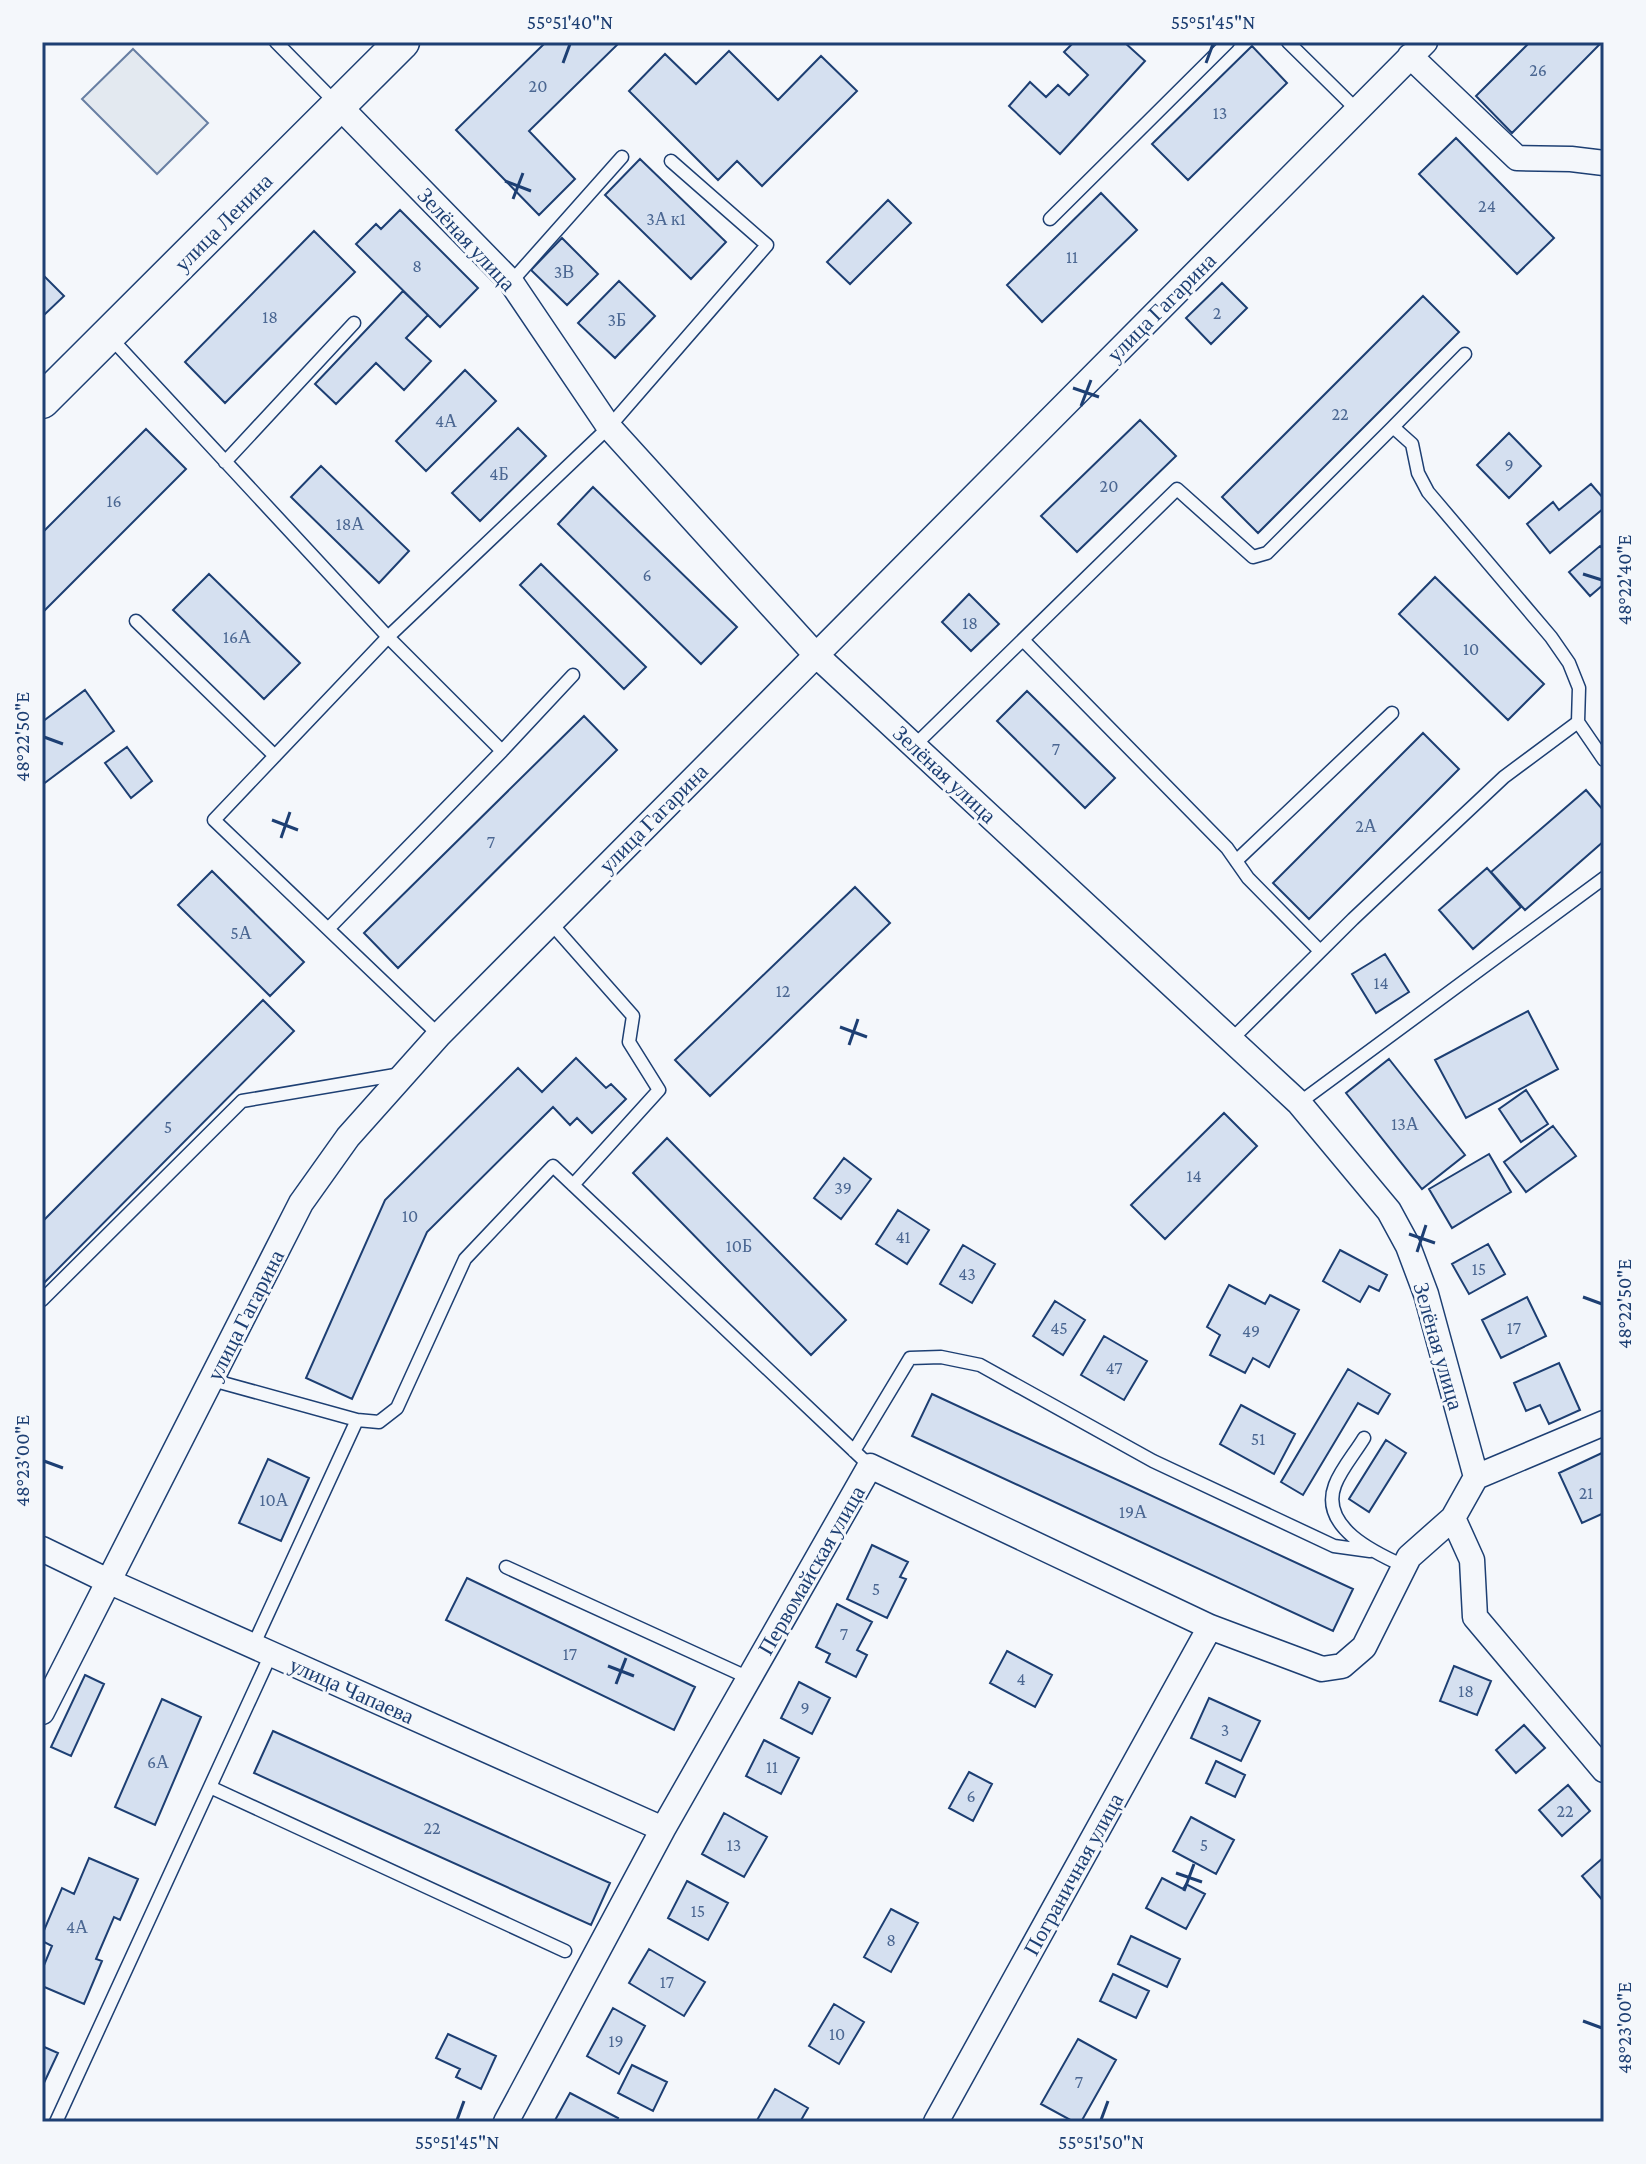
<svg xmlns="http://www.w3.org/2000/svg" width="1646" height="2164" font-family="'Crimson Pro',serif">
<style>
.green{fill:#e3e9f0;stroke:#687fa3;stroke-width:2}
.building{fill:#d5e0f0;stroke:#1d3f73;stroke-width:2}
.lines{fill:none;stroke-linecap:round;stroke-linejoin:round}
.service-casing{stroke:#1d3f73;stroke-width:15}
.minor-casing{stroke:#1d3f73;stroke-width:27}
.secondary-casing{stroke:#1d3f73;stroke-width:37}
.service{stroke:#f4f7fb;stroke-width:12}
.minor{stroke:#f4f7fb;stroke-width:24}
.secondary{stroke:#f4f7fb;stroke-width:34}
.ticks{fill:none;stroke:#1d3f73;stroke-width:3}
.labels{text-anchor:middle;stroke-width:6;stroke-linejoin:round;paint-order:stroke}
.number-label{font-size:18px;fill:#4b6792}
.street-label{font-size:22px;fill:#1d3f73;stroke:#f4f7fb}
.neatline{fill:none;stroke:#1d3f73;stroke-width:3}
.ticks-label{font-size:20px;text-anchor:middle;fill:#1d3f73}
</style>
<rect width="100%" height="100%" fill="#f4f7fb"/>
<path class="green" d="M133 49 208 123 157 174 82 99Z"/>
<path class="building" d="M546 42 619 43 529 131 575 179 539 215 456 130Z
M1074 42H1124L1145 61 1060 154 1009 106 1030 82 1046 97 1058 85 1069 95 1088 75 1064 52Z
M1530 42H1598L1600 44 1512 133 1476 96Z
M1252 46 1287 83 1188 180 1152 144Z
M729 51 778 100 821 56 857 91 762 186 737 161 718 180 629 91 665 54 696 84Z
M1456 138 1554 238 1517 274 1419 174Z
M640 159 726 242 691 279 605 195Z
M1101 193 1137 230 1042 322 1007 285Z
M888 200 911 223 850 284 827 262Z
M400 210 478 288 440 327 356 244 376 224 381 229Z
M314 231 355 272 225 403 185 362Z
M562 238 598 274 567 305 531 270Z
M42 274 64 296 42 317Z
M619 281 655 316 615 358 578 323Z
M1222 283 1247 308 1211 344 1186 318Z
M403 291 428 315 406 338 431 361 404 390 376 363 336 404 315 384Z
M1423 296 1459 332 1258 533 1222 497Z
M465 370 496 401 426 471 396 441Z
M1140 420 1176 456 1077 552 1041 516Z
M518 428 546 456 480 521 452 493Z
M146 429 186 469 42 613V533Z
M1509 433 1541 466 1509 498 1477 465Z
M321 466 409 551 379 583 291 497Z
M1591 484 1604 499V508L1550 553 1527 524 1553 502 1559 510Z
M593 487 737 627 701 664 558 524Z
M1600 546 1604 550V584L1590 596 1569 572Z
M541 564 646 667 624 689 520 585Z
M209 574 300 663 264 699 173 610Z
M1435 577 1544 684 1508 720 1399 614Z
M969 594 999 624 971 651 942 622Z
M85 690 114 731 42 785V722Z
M1027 691 1115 778 1085 808 997 721Z
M584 716 617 750 398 968 364 933Z
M1423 733 1459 769 1309 919 1273 883Z
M127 747 152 781 131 798 105 763Z
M1586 790 1604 811V841L1525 910 1491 872Z
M1487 868 1521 907 1473 949 1439 910Z
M212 871 304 962 270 996 178 905Z
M855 887 890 923 710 1096 675 1060Z
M1385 954 1409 992 1376 1013 1352 974Z
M263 1000 294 1031 42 1285V1222Z
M1528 1011 1558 1069 1466 1118 1435 1060Z
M576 1058 606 1088 611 1084 626 1099 592 1133 577 1118 570 1125 553 1107 427 1232 352 1399 306 1378 385 1200 518 1068 542 1092Z
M1389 1059 1465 1155 1422 1189 1346 1093Z
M1526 1090 1548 1124 1521 1142 1499 1109Z
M1224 1113 1257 1146 1165 1239 1131 1205Z
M1553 1126 1576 1156 1526 1192 1504 1162Z
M667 1138 846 1320 811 1355 633 1173Z
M1489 1154 1511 1192 1452 1228 1429 1189Z
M844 1158 871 1179 841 1219 814 1198Z
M898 1210 929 1230 907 1264 876 1244Z
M1488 1244 1505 1274 1469 1294 1452 1264Z
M963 1245 995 1264 972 1303 940 1284Z
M1340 1250 1387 1275 1379 1291 1369 1286 1360 1302 1323 1281Z
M1229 1285 1265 1304 1270 1295 1299 1310 1269 1367 1253 1358 1245 1373 1210 1355 1220 1335 1207 1327Z
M1527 1297 1546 1336 1501 1358 1482 1320Z
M1055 1301 1085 1320 1063 1355 1033 1336Z
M1104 1336 1147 1361 1124 1400 1081 1375Z
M1559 1363 1580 1410 1549 1424 1540 1405 1526 1411 1514 1383Z
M1348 1369 1390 1394 1378 1414 1358 1403 1303 1495 1281 1482Z
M932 1394 1353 1589 1333 1631 912 1436Z
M1241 1405 1295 1434 1274 1474 1220 1444Z
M1386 1440 1406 1453 1369 1512 1349 1499Z
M1602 1453 1604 1459V1513L1582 1523 1559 1473Z
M268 1459 309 1478 281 1541 239 1523Z
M872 1545 908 1562 900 1577 906 1579 887 1618 847 1599Z
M467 1578 695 1687 674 1730 446 1620Z
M837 1604 872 1622 857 1650 867 1655 856 1677 826 1662 830 1654 816 1647Z
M1007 1651 1052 1675 1035 1707 990 1683Z
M1454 1666 1491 1681 1477 1715 1440 1701Z
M85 1675 104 1684 71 1756 51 1747Z
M799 1682 830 1698 812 1734 781 1718Z
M1209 1698 1260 1721 1241 1761 1191 1738Z
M162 1699 201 1717 155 1825 115 1807Z
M1524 1725 1545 1748 1516 1773 1496 1750Z
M273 1731 610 1883 591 1925 254 1773Z
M764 1740 799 1758 781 1794 746 1776Z
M1216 1761 1245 1775 1235 1797 1206 1783Z
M969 1772 992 1784 973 1821 949 1808Z
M1568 1785 1590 1811 1562 1836 1539 1810Z
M724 1813 767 1837 744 1877 702 1854Z
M1191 1817 1234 1840 1216 1874 1173 1851Z
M1604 1857V1902L1582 1876Z
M89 1858 138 1879 120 1920 114 1917 96 1959 102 1961 84 2004 42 1986V1970L52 1946 42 1941V1935L62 1888 74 1894Z
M1162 1878 1183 1889 1186 1884 1205 1894 1186 1929 1146 1908Z
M687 1881 728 1903 708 1940 668 1918Z
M891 1909 918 1923 891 1972 864 1957Z
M1131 1936 1180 1959 1167 1987 1118 1964Z
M649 1949 705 1982 684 2016 629 1983Z
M1113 1974 1149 1991 1136 2018 1100 2001Z
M834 2004 864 2022 839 2064 809 2046Z
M613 2008 645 2026 619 2074 587 2056Z
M448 2034 496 2056 481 2089 456 2077 460 2069 436 2058Z
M1078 2039 1116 2060 1081 2122H1074L1041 2104Z
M42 2046 58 2053 42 2087Z
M632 2065 667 2082 653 2111 618 2093Z
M775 2089 808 2108 800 2122H756Z
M570 2093 618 2118 616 2122H554Z"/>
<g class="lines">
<g class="service-casing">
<path id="service" d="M276 42 336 103
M1288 42 1357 110
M1050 219 1228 42
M511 282 622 157
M109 336 388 637 609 427 767 245 671 161
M1393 427 1465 354
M225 462 354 323
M136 621 275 756
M1023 640 1227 848 1248 878 1320 951
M914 746 1177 489 1253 557 1267 553 1393 427 1412 444 1418 473 1428 492 1551 637 1569 663 1579 688 1578 722 1604 760
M502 751 573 675
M1236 861 1392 713
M550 922 633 1016 629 1042 659 1090 573 1185
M328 929 502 751 388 637 214 820 439 1035
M1231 1040 1353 919 1504 777 1578 722
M1299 1103 1604 878
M42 1300 242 1101 401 1074
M212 1380 357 1420 379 1422 397 1408 465 1259 553 1166 870 1466
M1364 1438C1355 1453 1341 1469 1335 1485 1319 1527 1375 1553 1404 1566
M854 1451 910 1358 941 1357 980 1365 1153 1461 1334 1546 1370 1551
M506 1567 749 1678
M253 1646 357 1420
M210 1787 565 1951
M56 2122 271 1654"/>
</g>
<g class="minor-casing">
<path id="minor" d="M1410 56 1517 158 1571 159 1604 163
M339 106 511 282 609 427 815 654 1299 1103 1389 1211 1408 1246 1426 1294 1476 1477
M1476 1477 1604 1423
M1453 1518 1472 1560 1475 1617 1604 1770
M42 1549 108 1581 663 1829
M42 1712 301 1203 348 1137 439 1035 1425 42
M506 2122 663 1829 870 1466 1210 1627 1322 1669 1342 1666 1364 1647 1409 1557 1453 1518 1476 1477
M936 2122 1210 1627"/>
</g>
<g class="secondary-casing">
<path id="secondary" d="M42 401 402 42"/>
</g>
<use href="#service" class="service"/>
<use href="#minor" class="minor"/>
<use href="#secondary" class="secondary"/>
</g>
<path class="ticks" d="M563 63 570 44M1206 63 1213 44M505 181 531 191M513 199 523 173M1073 388 1099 397M1081 406 1091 380M1583 574 1602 580M44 737 63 744M272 820 298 830M281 838 290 812M840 1027 867 1037M849 1045 858 1019M1409 1234 1435 1243M1417 1252 1426 1225M1583 1297 1602 1304M44 1461 63 1468M608 1666 634 1676M616 1684 626 1658M1176 1873 1202 1882M1184 1891 1194 1864M1583 2021 1602 2028M457 2120 464 2101M1101 2120 1108 2101"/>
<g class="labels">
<g class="number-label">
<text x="1538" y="76">26</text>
<text x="538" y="92">20</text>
<text x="1220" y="119">13</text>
<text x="1487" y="212">24</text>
<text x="666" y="225">3А к1</text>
<text x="1072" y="263">11</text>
<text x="417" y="272">8</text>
<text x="564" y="278">3В</text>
<text x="1217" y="319">2</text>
<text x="270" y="323">18</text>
<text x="617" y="326">3Б</text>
<text x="1340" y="420">22</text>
<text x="446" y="427">4А</text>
<text x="1509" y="471">9</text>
<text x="499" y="480">4Б</text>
<text x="1109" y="492">20</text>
<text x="114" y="507">16</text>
<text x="350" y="530">18А</text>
<text x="647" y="581">6</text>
<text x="970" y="629">18</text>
<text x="237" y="643">16А</text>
<text x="1471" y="655">10</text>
<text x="1056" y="755">7</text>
<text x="1366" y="832">2А</text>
<text x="491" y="848">7</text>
<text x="241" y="939">5А</text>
<text x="1381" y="989">14</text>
<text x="783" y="997">12</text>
<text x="1405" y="1130">13А</text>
<text x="168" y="1133">5</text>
<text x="1194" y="1182">14</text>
<text x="843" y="1194">39</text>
<text x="410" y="1222">10</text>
<text x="903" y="1243">41</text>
<text x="739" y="1252">10Б</text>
<text x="1479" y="1275">15</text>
<text x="967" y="1280">43</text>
<text x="1059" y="1334">45</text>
<text x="1514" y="1334">17</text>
<text x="1251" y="1337">49</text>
<text x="1114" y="1374">47</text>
<text x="1258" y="1445">51</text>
<text x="1586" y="1499">21</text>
<text x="274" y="1506">10А</text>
<text x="1133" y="1518">19А</text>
<text x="876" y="1595">5</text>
<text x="844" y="1640">7</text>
<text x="570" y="1660">17</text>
<text x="1021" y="1685">4</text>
<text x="1466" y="1697">18</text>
<text x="805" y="1714">9</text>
<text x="1225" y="1736">3</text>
<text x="158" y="1768">6А</text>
<text x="772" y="1773">11</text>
<text x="971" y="1802">6</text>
<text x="1565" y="1817">22</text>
<text x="432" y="1834">22</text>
<text x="734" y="1851">13</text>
<text x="1204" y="1851">5</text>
<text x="698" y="1917">15</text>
<text x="77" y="1933">4А</text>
<text x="891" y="1946">8</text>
<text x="667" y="1988">17</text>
<text x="837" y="2040">10</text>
<text x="616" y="2047">19</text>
<text x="1079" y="2088">7</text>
</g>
<g class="street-label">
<text transform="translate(223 222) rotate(-45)" y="8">улица Ленина</text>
<text transform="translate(467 239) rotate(47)" y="8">Зелёная улица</text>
<text transform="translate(1161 307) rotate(-45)" y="8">улица Гагарина</text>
<text transform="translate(945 774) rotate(43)" y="8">Зелёная улица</text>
<text transform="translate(653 818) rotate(-45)" y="8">улица Гагарина</text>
<text transform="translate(245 1315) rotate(-63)" y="8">улица Гагарина</text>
<text transform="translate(1439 1346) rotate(74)" y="8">Зелёная улица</text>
<text transform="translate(811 1570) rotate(-60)" y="8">Первомайская улица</text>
<text transform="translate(352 1690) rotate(24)" y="8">улица Чапаева</text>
<text transform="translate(1073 1874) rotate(-61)" y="8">Пограничная улица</text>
</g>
</g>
<rect width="1646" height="2164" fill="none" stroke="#f4f7fb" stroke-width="88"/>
<rect x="44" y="44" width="1558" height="2076" class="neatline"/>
<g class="ticks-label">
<text x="570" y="29">55°51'40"N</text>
<text x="1213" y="29">55°51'45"N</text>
<text transform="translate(1624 580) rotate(-90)" y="7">48°22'40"E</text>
<text transform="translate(22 737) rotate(-90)" y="7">48°22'50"E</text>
<text transform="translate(1624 1304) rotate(-90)" y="7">48°22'50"E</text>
<text transform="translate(22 1461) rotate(-90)" y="7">48°23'00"E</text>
<text transform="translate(1624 2028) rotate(-90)" y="7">48°23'00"E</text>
<text x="457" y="2149">55°51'45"N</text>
<text x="1101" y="2149">55°51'50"N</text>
</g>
</svg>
